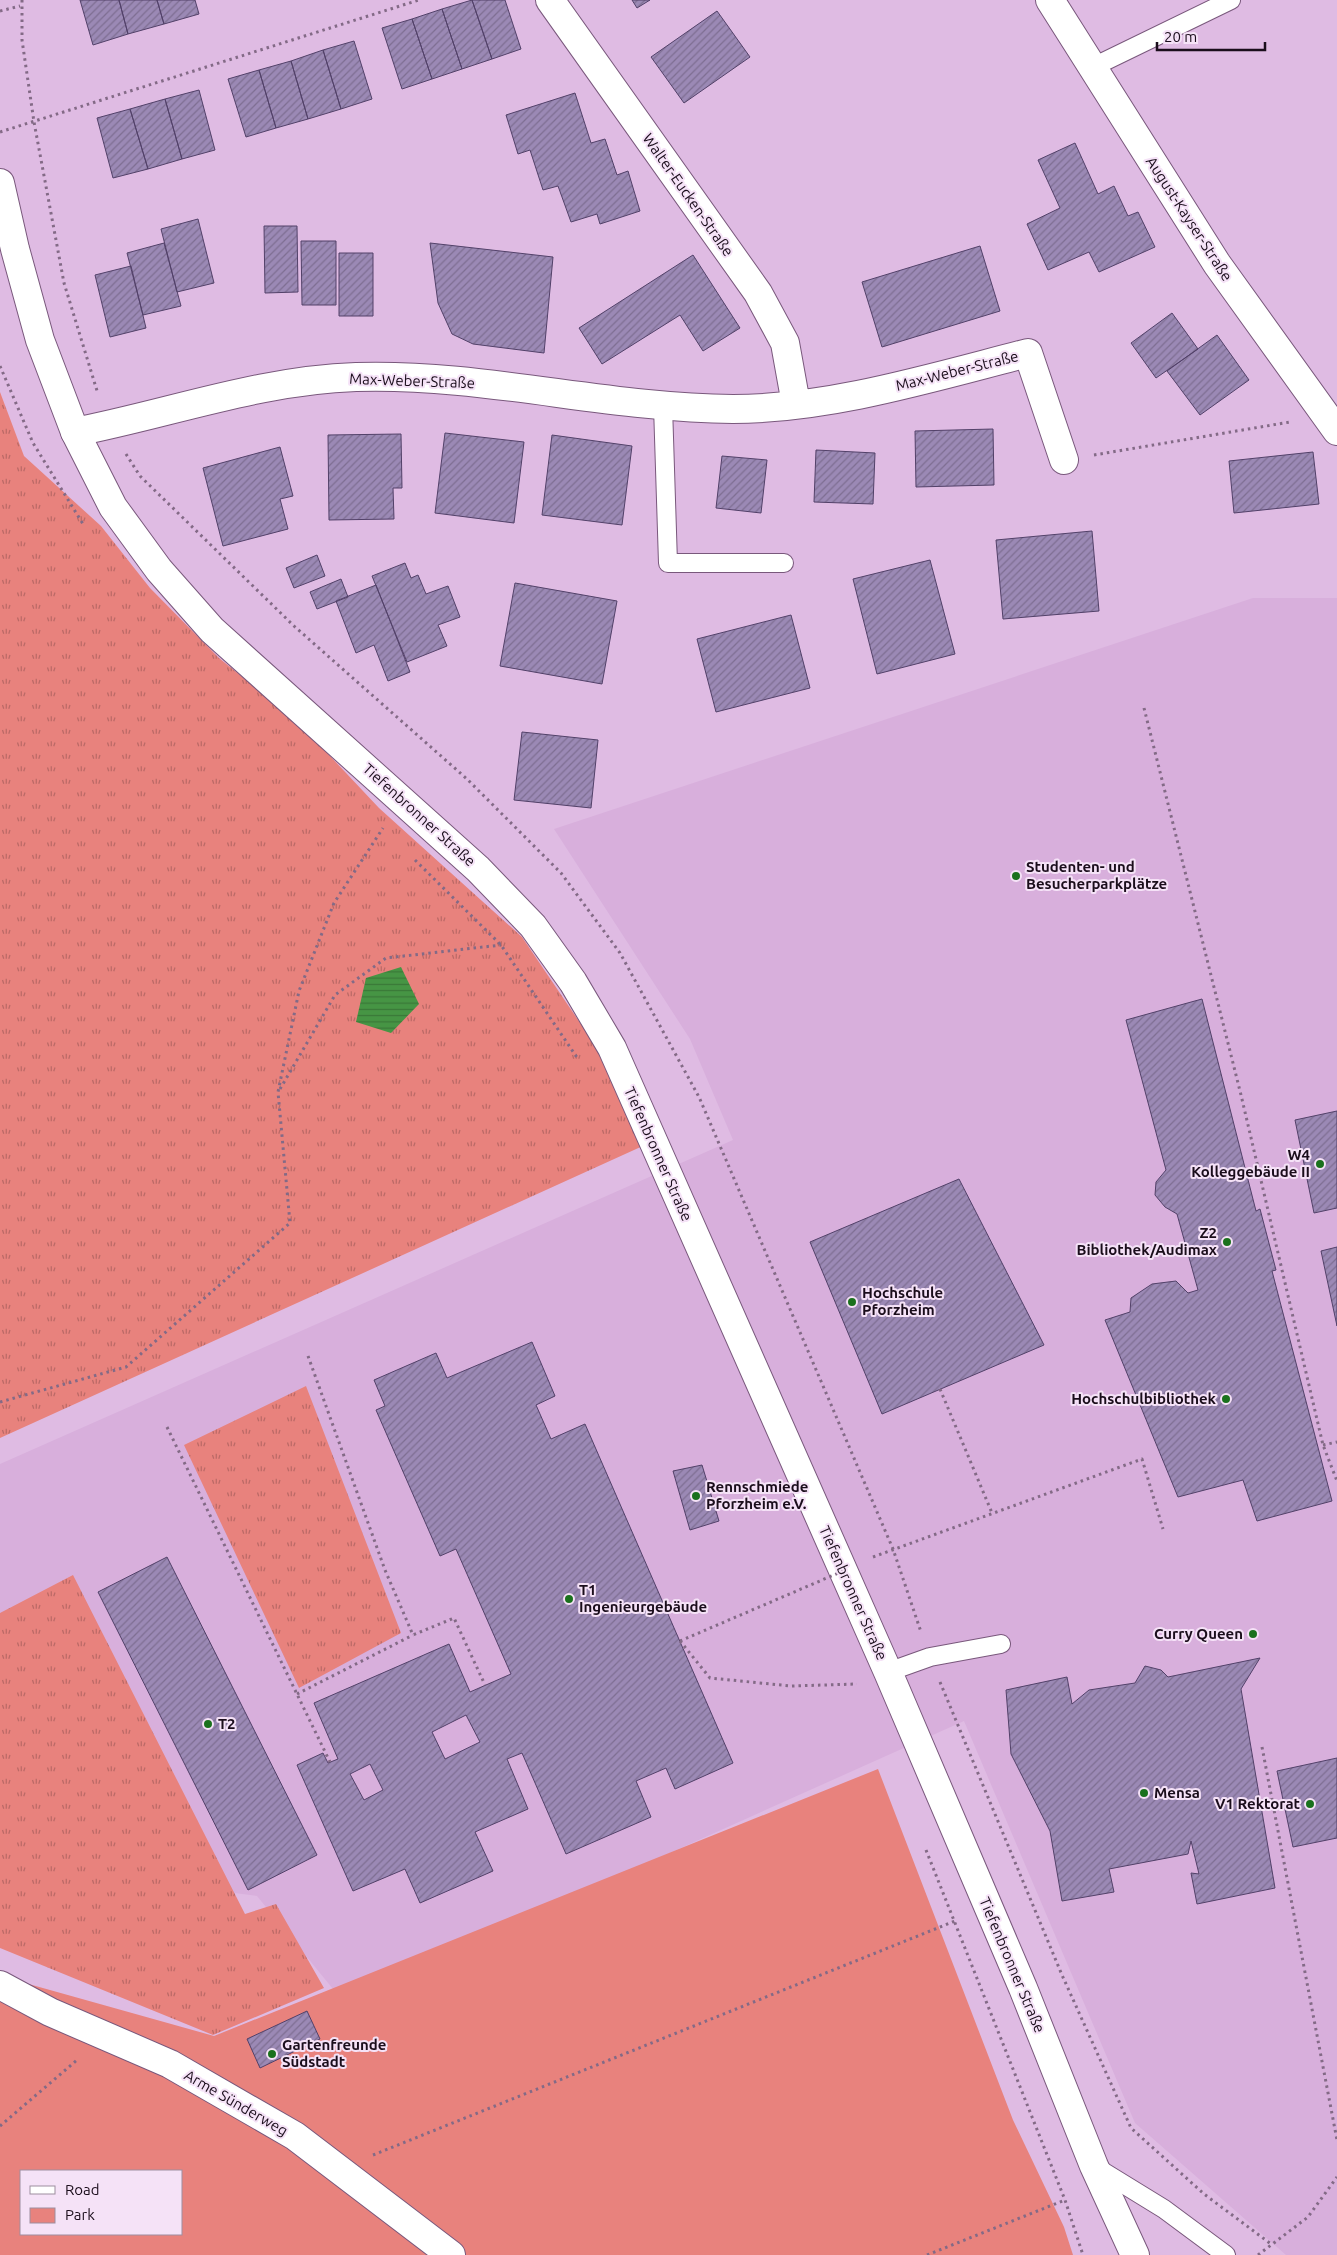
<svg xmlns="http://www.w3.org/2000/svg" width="1337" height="2255" font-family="Ubuntu,sans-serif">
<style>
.built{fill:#d8afdc}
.grass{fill:url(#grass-tufts)}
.green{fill:#e8827d;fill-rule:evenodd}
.water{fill:url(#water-rules)}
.building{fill:url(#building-hatch);stroke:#524169;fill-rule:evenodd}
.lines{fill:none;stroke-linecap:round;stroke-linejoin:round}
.service-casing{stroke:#79587c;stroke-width:20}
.minor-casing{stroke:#79587c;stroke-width:30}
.tertiary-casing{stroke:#79587c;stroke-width:30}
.path{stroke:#836a86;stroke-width:3;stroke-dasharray:2.5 4;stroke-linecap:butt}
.service{stroke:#fff;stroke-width:18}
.minor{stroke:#fff;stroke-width:28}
.tertiary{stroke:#fff;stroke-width:28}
.path-bridge{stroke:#836a86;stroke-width:3;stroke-dasharray:2.5 4;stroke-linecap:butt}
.poi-dot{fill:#1a711d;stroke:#f5e2f7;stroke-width:2}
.labels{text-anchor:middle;stroke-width:4;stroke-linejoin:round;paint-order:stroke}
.street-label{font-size:15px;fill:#1a0d1b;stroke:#f5e2f7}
.poi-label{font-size:15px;font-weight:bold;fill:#1a0d1b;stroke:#f5e2f7;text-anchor:start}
</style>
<defs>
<pattern id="grass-tufts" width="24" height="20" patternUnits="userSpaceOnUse" patternTransform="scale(1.25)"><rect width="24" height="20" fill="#e8827d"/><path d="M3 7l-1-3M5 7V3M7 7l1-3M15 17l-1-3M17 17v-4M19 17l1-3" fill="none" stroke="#bb6966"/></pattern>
<pattern id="water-rules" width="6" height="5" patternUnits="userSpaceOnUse" patternTransform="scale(1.25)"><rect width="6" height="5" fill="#469544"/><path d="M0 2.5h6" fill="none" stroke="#3a7838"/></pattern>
<pattern id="building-hatch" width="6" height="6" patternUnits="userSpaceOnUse" patternTransform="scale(1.25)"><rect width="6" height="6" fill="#9b89b5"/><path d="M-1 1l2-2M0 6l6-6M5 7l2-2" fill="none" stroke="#7e6e92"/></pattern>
</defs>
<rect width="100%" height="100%" fill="#dfbbe3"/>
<path class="built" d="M1253 598H1337V2255H1286L1135 2123 964 1721 342 2000 257 1896 0 1863V1464L733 1140 690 1039 554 829Z"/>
<path class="grass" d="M0 392 24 456 101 526 150 588 219 658 299 723 379 808 522 937 593 1042 645 1145 0 1438Z
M306 1386 401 1633 299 1688 184 1445Z
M73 1575 245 1914 276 1904 324 1988 213 2035 0 1948V1613Z"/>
<path class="green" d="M878 1769 1013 2120 1064 2227 1073 2255H0V1976L214 2036ZM21 2171H181V2234H21Z"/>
<path class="water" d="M401 967 419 1004 391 1033 356 1022 366 978Z"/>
<path class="building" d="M80 0H119L128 34 93 45Z
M119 0H157L164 24 128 34Z
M157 0H195L199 14 164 24Z
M472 0H505L521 49 492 59Z
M472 0 492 59 462 69 442 9Z
M632 0H650L637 8Z
M442 9 462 69 432 79 412 19Z
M717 11 750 57 684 103 651 57Z
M412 19 432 79 402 89 382 28Z
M354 41 372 99 341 109 323 50Z
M323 50 341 109 308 119 291 61Z
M291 61 308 119 276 128 259 70Z
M259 70 276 128 246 137 228 79Z
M199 90 215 150 182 159 165 99Z
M575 93 591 143 605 139 617 175 628 171 640 211 600 224 597 214 571 222 558 186 543 190 530 150 518 154 506 115Z
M165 99 182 159 148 169 130 109Z
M130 109 148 169 113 178 97 118Z
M1075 143 1098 194 1114 186 1128 216 1138 212 1155 247 1099 272 1089 252 1048 270 1027 224 1060 208 1038 160Z
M198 219 214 283 177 292 161 229Z
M264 226H297L298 292 265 293Z
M301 241H336V305H302Z
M164 243 181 306 143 315 127 253Z
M430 243 553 257 544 353 473 344 452 334 438 303Z
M980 246 1000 311 882 347 862 282Z
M339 253H373V316H339Z
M693 255 740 328 703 351 680 315 602 364 579 328Z
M131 266 146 328 110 337 95 275Z
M1172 313 1198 349 1156 378 1131 343Z
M1217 335 1249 380 1200 415 1167 371Z
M993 429 994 485 916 487 915 431Z
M445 433 524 442 514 523 435 513Z
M401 434 402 488H393L394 519 329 520 328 435Z
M552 435 632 446 622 525 542 515Z
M280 447 293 496 280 499 288 529 223 546 203 468Z
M816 450 875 453 873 504 814 502Z
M1313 452 1319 504 1234 513 1229 461Z
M722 456 767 460 761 513 716 508Z
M1092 531 1099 611 1003 619 996 540Z
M317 555 325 576 294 588 286 568Z
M930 560 955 654 877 674 853 579Z
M405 563 411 578 418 575 426 594 448 586 460 617 438 625 447 646 407 662 372 576Z
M341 579 348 597 317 609 310 592Z
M515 583 617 601 602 684 500 666Z
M376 585 410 672 388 681 374 645 356 653 336 601Z
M791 615 810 688 716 712 697 639Z
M522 732 598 740 591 808 514 800Z
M1202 999 1256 1211 1260 1209 1276 1270 1272 1271 1332 1501 1257 1521 1243 1480 1178 1497 1105 1320 1130 1312 1131 1298 1152 1284 1176 1281 1188 1293 1198 1290 1177 1214 1165 1207 1155 1195 1156 1182 1166 1170 1126 1020Z
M1337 1111V1208L1314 1213 1295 1120Z
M959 1179 1044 1345 882 1414 810 1242Z
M1337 1247V1326L1321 1251Z
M532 1342 555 1396 536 1405 551 1439 585 1424 733 1763 675 1789 666 1768 636 1781 651 1817 566 1854 522 1753 507 1759 528 1809 475 1832 493 1871 420 1903 405 1869 353 1891 297 1765 323 1753 328 1763 338 1759 314 1703 449 1644 470 1692 511 1674 456 1549 440 1556 376 1410 385 1406 374 1380 436 1353 447 1378ZM466 1715 480 1742 445 1759 432 1732ZM370 1764 383 1790 364 1800 350 1774Z
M702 1465 719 1521 690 1530 673 1471Z
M167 1557 317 1855 248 1890 98 1592Z
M1260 1658 1241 1689 1275 1888 1197 1904 1191 1873 1199 1874 1191 1841 1188 1854 1109 1869 1114 1892 1062 1901 1050 1831 1011 1754 1006 1690 1067 1677 1072 1704 1089 1690 1135 1683 1145 1666 1161 1670 1168 1677Z
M1337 1758V1838L1293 1847 1277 1771Z
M307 2011 320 2039 260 2068 247 2039Z"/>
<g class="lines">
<g class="service-casing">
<path id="service" d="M1093 67 1231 0
M663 406 668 563H784
M888 1672 930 1657 1001 1644
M1094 2166 1164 2209 1226 2255"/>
</g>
<g class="minor-casing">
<path id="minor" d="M550 0 758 293 785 343 796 404
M1050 0 1217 264 1337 431
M75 432C168 414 260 380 356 377 482 373 606 408 733 409 830 409 934 377 1028 353L1064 460
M0 1985 50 2012 170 2064 295 2136 451 2255"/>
</g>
<g class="tertiary-casing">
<path id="tertiary" d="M0 183 15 249 40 340 75 432 113 507 159 570 212 630 478 869 533 926 573 982 612 1048 888 1672 1023 1988 1094 2166 1135 2255"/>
</g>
<path class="path" d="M22 0V40L34 122 64 283 98 394
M0 11 20 6
M0 132 419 0
M0 366 33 443 83 524
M126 454 140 476 294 626 467 779 561 873 620 953 699 1097 893 1549 921 1632
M1094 455 1290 422
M1144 708 1241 1095 1323 1445 1337 1481
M415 860 501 945 578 1059
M280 1089 335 995 386 958 501 945
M308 1356 385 1570 413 1635 454 1618 485 1685
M940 1389 992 1513
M0 1402 126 1367 290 1223 278 1092 299 991 334 903 383 828
M167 1427 330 1762
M1323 1445 1337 1442
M873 1557 1142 1459 1163 1529
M680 1641 710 1678 791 1686 857 1684
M940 1682 1062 1975 1131 2128 1204 2194 1271 2244
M297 1694 413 1635
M1262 1747 1337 2140
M926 1850 1065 2200 1083 2255
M0 2126 77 2060
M373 2155 955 1921
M927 2255 1065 2200
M1258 2255 1308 2217 1337 2177"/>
<use href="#service" class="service"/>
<use href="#minor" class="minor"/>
<use href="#tertiary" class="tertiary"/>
<path class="path-bridge" d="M680 1641 843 1571"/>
</g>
<g class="poi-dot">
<circle cx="1016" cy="876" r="5"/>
<circle cx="1320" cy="1164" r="5"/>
<circle cx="1227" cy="1242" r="5"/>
<circle cx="852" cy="1302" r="5"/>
<circle cx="1226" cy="1399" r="5"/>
<circle cx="696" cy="1496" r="5"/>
<circle cx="569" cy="1599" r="5"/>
<circle cx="1253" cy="1634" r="5"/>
<circle cx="208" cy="1724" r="5"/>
<circle cx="1144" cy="1793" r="5"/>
<circle cx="1310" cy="1804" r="5"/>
<circle cx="272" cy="2054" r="5"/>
</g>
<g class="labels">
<g class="street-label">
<text transform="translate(688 195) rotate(55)" y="5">Walter-Eucken-Straße</text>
<text transform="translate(1189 219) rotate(57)" y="5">August-Kayser-Straße</text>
<text transform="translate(957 371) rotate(-14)" y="5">Max-Weber-Straße</text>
<text transform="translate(412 381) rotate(2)" y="5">Max-Weber-Straße</text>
<text transform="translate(419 815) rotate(42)" y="5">Tiefenbronner Straße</text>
<text transform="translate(658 1154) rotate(66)" y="5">Tiefenbronner Straße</text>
<text transform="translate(853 1593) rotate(66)" y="5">Tiefenbronner Straße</text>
<text transform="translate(1012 1965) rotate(67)" y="5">Tiefenbronner Straße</text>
<text transform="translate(236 2103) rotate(30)" y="5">Arme Sünderweg</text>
</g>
<g class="poi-label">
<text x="1026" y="872">Studenten- und<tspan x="1026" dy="17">Besucherparkplätze</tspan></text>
<text x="1310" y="1160" text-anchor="end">W4<tspan x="1310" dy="17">Kolleggebäude II</tspan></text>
<text x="1217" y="1238" text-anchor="end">Z2<tspan x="1217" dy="17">Bibliothek/Audimax</tspan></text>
<text x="862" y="1298">Hochschule<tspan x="862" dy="17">Pforzheim</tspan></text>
<text x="1216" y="1404" text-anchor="end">Hochschulbibliothek</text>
<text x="706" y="1492">Rennschmiede<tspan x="706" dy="17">Pforzheim e.V.</tspan></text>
<text x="579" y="1595">T1<tspan x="579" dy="17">Ingenieurgebäude</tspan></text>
<text x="1243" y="1639" text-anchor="end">Curry Queen</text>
<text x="218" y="1729">T2</text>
<text x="1154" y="1798">Mensa</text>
<text x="1300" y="1809" text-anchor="end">V1 Rektorat</text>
<text x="282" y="2050">Gartenfreunde<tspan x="282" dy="17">Südstadt</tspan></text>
</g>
</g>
<rect x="20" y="2170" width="162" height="65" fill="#f5e2f7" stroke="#9d8d9f"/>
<rect x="30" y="2186" width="25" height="8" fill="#ffffff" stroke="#9d8d9f"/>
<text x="65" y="2195" font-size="15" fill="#1a0d1b">Road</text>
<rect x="30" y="2208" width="25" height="15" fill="#e8827d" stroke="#9d8d9f"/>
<text x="65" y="2220" font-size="15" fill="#1a0d1b">Park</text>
<path d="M1157 42v8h108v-8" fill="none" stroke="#1a0d1b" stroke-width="2.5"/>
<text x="1164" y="42" font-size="15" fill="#1a0d1b" stroke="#f5e2f7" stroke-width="4" paint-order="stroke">20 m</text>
</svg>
